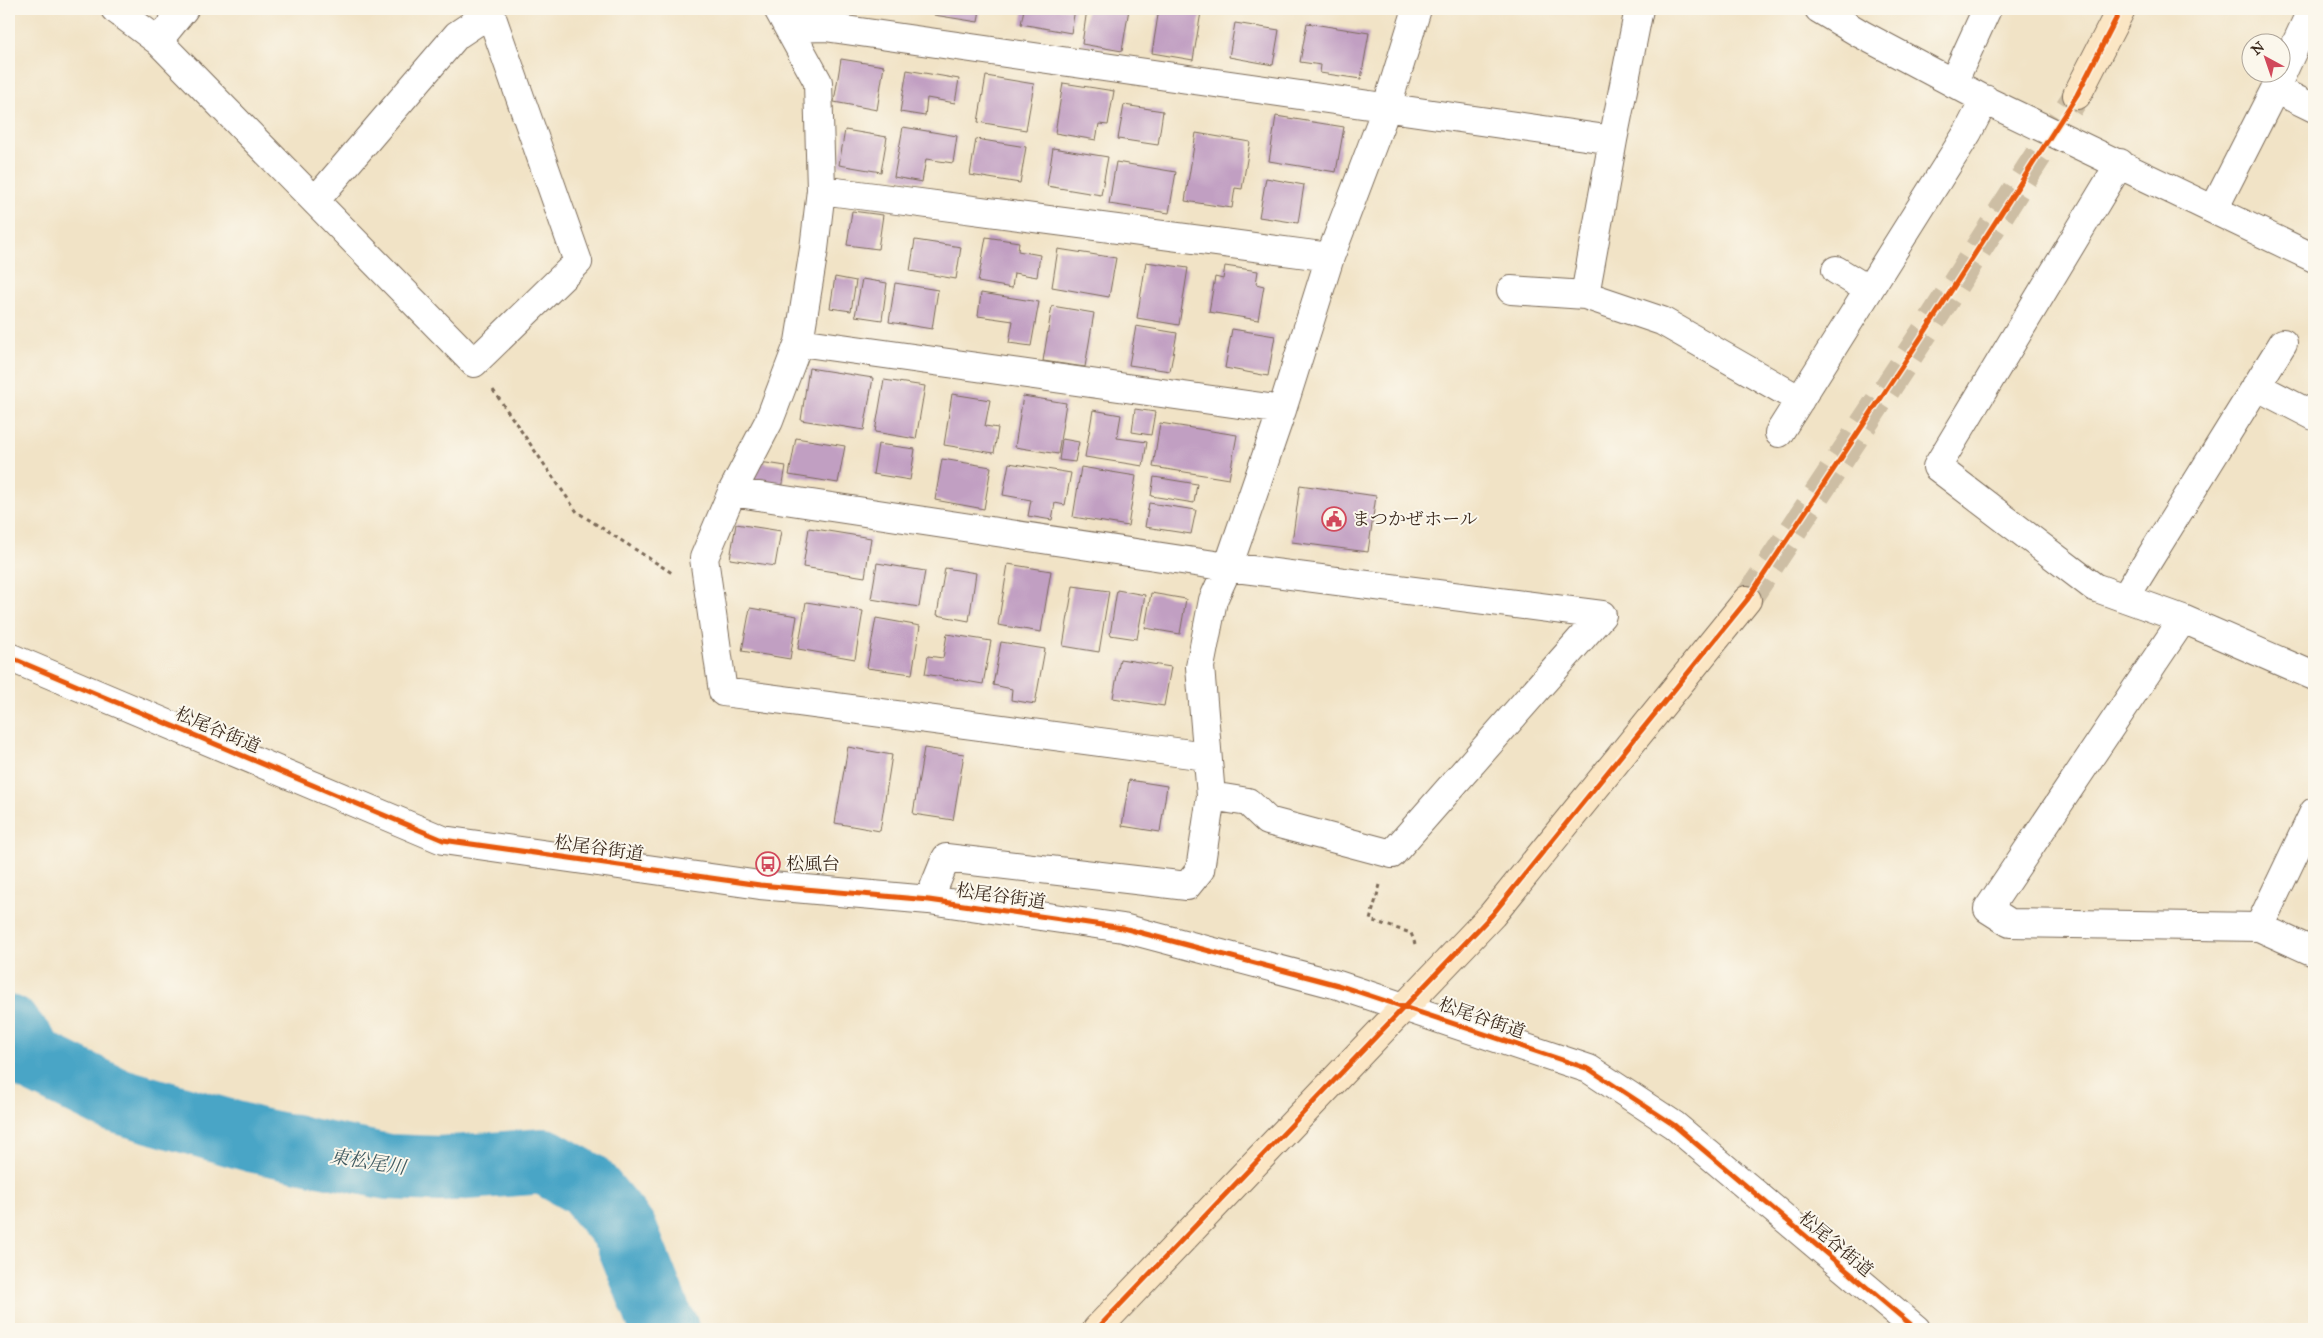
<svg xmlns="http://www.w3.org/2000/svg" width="2323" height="1338" font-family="'IM FELL Great Primer','Noto Serif JP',serif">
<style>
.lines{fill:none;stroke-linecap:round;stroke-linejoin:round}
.river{stroke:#48a5c6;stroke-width:66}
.building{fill:#c19fc2}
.secondary-tunnel{stroke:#cdbea4;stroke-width:28;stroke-dasharray:28 14;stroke-linecap:butt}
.street-casing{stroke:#7b6b59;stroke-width:30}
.secondary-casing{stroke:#7b6b59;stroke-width:30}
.path{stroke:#7b6b59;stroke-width:3;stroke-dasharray:4 4;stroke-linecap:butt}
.street{stroke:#fff;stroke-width:28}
.secondary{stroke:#fbe6c4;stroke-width:28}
.cycleway-casing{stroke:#fbf7ec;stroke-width:8}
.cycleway{stroke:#e8590c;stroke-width:5}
.labels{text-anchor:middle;stroke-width:4;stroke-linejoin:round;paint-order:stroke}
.poi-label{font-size:18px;fill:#3b2a1e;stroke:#fbf7ec;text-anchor:start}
.street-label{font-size:18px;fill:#3b2a1e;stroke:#fbf7ec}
.water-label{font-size:19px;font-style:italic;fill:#405b61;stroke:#fbf7ec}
</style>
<rect width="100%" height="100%" fill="#fbf7ec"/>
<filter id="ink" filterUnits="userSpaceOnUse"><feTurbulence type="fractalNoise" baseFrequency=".02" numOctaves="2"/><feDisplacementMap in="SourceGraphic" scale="10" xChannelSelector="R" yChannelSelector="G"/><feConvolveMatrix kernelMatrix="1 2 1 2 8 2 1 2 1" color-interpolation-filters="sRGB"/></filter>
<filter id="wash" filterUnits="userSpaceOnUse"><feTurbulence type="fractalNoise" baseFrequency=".0096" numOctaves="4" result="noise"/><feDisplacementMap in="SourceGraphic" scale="20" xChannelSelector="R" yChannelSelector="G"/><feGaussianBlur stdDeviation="1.12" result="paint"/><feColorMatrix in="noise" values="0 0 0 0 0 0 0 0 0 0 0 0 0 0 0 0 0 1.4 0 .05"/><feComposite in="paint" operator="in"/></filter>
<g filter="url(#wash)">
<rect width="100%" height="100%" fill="#f1e3c6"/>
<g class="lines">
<path class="river" d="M9 1028 36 1061 113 1099 255 1140 388 1167 440 1169 544 1161 586 1185 625 1232 659 1317 666 1329"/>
</g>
<g id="blocks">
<path class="building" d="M935 9H980L978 22 934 15Z
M1024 9H1075L1071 33 1021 24Z
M1087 9H1129L1122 51 1082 44Z
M1159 9H1182L1201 12 1193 60 1152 53Z
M1235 23 1279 30 1273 65 1229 57Z
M1307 23 1369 33 1361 79 1320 73 1321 65 1300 62Z
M841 59 884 66 877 110 834 102Z
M907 70 959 79 955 103 927 98 925 116 900 112Z
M986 76 1034 84 1026 130 978 122Z
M1063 83 1114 91 1108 125 1099 124 1096 140 1055 133Z
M1124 105 1163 111 1158 145 1118 139Z
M1276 116 1344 127 1336 172 1269 161Z
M903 127 957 136 953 163 926 159 922 182 894 177Z
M845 130 887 137 881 172 839 165Z
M1196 133 1250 142 1242 189 1235 188 1232 208 1185 201Z
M976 139 1026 147 1020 183 970 175Z
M1053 148 1108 157 1101 195 1047 186Z
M1116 162 1176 172 1169 213 1109 204Z
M1266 178 1304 185 1298 223 1259 217Z
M852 211 883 215 878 249 847 245Z
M986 237 1019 242 1018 251 1040 255 1037 277 1014 273 1012 288 978 282Z
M915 240 961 247 956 279 910 271Z
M1058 249 1116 258 1109 297 1052 287Z
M1146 262 1188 268 1179 325 1137 318Z
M1225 266 1258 271 1256 284 1264 286 1258 320 1209 312 1215 277 1223 279Z
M835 277 856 281 851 311 830 308Z
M862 279 887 283 882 320 855 316Z
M895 283 938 290 932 329 889 322Z
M981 293 1039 302 1031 346 1009 343 1013 321 978 316Z
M1052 306 1094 313 1085 367 1043 361Z
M1136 326 1177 333 1170 371 1129 365Z
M1232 329 1275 336 1268 376 1225 368Z
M809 368 873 378 864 430 801 420Z
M884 380 925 386 916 439 875 432Z
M952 394 990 400 985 426 998 428 994 453 944 445Z
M1023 396 1066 403 1058 454 1015 447Z
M1135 409 1155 412 1151 435 1132 432Z
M1093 410 1121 415 1117 438 1147 442 1143 466 1085 457Z
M1160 423 1237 435 1229 479 1153 467Z
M796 438 845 446 838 483 789 475Z
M1062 439 1079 442 1075 462 1059 460Z
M878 444 915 449 910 480 873 474Z
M942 459 991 467 984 509 935 500Z
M753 461 786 466 782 489 750 484Z
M1009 463 1071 473 1065 505 1055 503 1052 520 1028 516 1031 500 1003 495Z
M1081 467 1136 476 1128 526 1073 517Z
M1154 477 1197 484 1194 503 1151 496Z
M1300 485 1376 496 1368 552 1292 542Z
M1149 503 1196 510 1191 534 1145 527Z
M736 524 781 531 775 566 730 559Z
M809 528 871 538 865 577 803 567Z
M877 563 925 571 919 607 871 599Z
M1008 564 1051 571 1041 632 998 625Z
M945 568 976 573 969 621 937 615Z
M1073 586 1109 591 1099 652 1063 646Z
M1117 590 1145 595 1137 639 1110 635Z
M1151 593 1186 599 1180 634 1145 628Z
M806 602 863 611 855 659 798 649Z
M750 608 797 616 790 659 742 651Z
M876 618 920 626 912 674 867 668Z
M947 634 991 641 983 684 925 674 928 656 943 658Z
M1001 642 1045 649 1035 704 1011 700 1012 689 993 685Z
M1120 659 1171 667 1164 706 1113 698Z
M848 747 892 755 880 831 835 823Z
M924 748 964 754 953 820 913 814Z
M1129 780 1167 786 1160 832 1122 826Z"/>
</g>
</g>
<g filter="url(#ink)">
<use href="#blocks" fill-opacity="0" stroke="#7b6b59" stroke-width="1"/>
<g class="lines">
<path class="secondary-tunnel" d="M1747 600 1924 333 2077 95"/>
<g class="street-casing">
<path id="street" d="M115 9 158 41 474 363 578 262 489 9
M778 9 818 82 821 190 814 249 799 342 769 421 732 492 704 558 723 692 1206 756
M1819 9 1861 34 1989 102 2314 258
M790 28 825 27 1613 140
M158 41 184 9
M1953 83 1987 9
M2275 89 2314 108
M2120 163 1937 467 2094 587 2183 619 2314 676
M821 190 1330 257
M315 201 457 35 490 13
M2214 209 2275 89 2312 9
M1836 270 1869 290
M1511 290 1585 295 1662 321 1800 400
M1585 295 1613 140 1639 9
M799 342 1282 410
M2256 386 2314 416
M1779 433 1968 132 1985 99
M732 492 1228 567 1602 615 1392 854 1268 821 1248 802 1211 796
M2125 598 2283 343
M2183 619 1988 909 2010 923 2259 927 2314 952
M9 657 443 840 760 885 929 900 1123 928 1338 985 1589 1069 1674 1125 1916 1329
M929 900 946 858 1187 886 1200 870 1211 796 1200 667 1213 600 1228 567 1282 410 1330 257 1386 109 1417 9
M2259 927 2314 812"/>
</g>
<g class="secondary-casing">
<path id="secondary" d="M2077 95 2121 9
M1097 1329 1492 915 1747 600"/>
</g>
<path class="path" d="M493 390 577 512 672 573
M1380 885 1370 920 1411 933 1415 944"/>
<use href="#street" class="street"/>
<use href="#secondary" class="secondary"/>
<g class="cycleway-casing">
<path id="cycleway" d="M9 657 443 840 760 885 929 900 1123 928 1338 985 1589 1069 1674 1125 1916 1329
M1097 1329 1492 915 1747 600 1924 333 2077 95 2121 9"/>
</g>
<use href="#cycleway" class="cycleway"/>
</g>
</g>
<defs>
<g id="civic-ring" transform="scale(1.25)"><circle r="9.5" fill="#fbf7ec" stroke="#d1495b" stroke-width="1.5"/><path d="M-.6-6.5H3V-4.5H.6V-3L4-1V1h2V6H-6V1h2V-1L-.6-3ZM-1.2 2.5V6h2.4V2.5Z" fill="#d1495b"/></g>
<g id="bus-ring" transform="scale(1.25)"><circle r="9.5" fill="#fbf7ec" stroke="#d1495b" stroke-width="1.5"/><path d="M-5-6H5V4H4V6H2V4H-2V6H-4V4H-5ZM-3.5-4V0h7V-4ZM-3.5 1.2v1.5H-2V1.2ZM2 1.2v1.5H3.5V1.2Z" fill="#d1495b"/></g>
</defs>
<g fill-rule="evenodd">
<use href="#civic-ring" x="1334" y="519"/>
<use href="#bus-ring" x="768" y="864"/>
</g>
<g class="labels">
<g class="poi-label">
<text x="1352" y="525">まつかぜホール</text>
<text x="786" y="870">松風台</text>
</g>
<g class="street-label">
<text transform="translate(218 730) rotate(23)" y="6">松尾谷街道</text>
<text transform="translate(599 848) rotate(8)" y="6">松尾谷街道</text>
<text transform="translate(1001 896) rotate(8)" y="6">松尾谷街道</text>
<text transform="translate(1482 1018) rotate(19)" y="6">松尾谷街道</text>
<text transform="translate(1836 1244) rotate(40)" y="6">松尾谷街道</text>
</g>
<g class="water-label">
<text transform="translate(368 1161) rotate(9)" y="7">東松尾川</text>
</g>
</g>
<rect width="2323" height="1338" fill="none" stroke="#fbf7ec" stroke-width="30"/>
<g transform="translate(2266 58) rotate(320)"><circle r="24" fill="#fbf7ec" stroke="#aea59a"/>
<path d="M0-4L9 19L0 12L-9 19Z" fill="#d1495b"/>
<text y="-8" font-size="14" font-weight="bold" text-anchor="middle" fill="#3b2a1e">N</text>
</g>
</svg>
